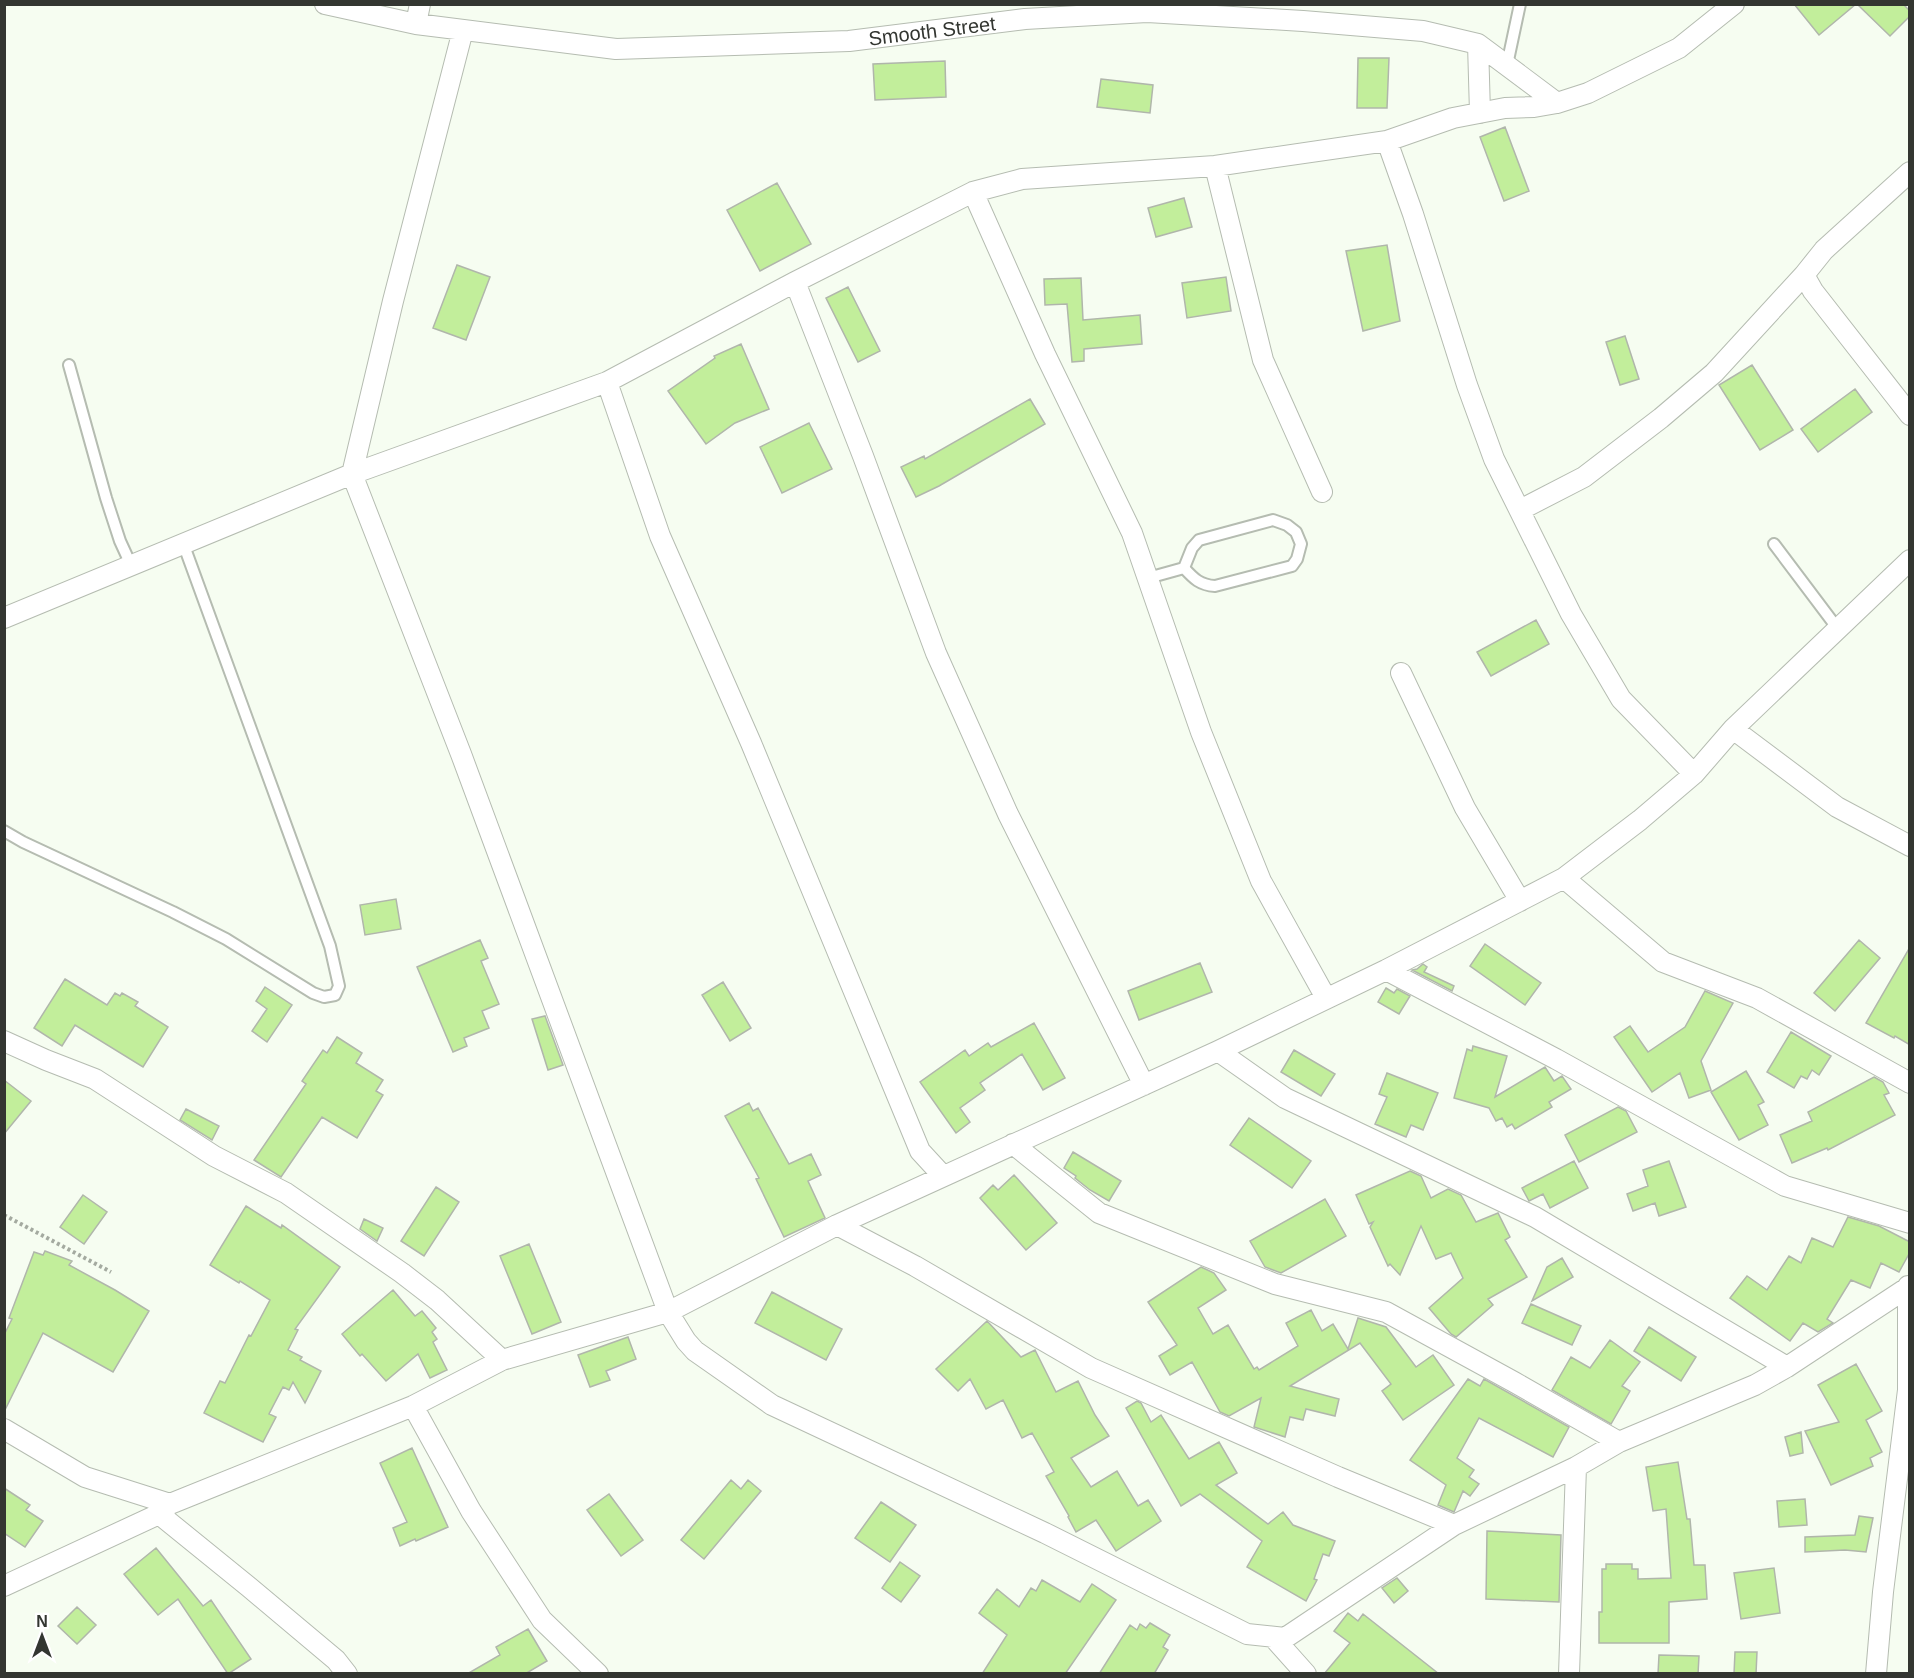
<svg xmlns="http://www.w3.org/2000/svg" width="1914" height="1678" font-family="Arial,sans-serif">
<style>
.building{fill:#c2ee9b;stroke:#b0b6ab;stroke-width:1.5}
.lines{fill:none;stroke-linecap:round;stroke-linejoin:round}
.lane-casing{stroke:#b5bcb1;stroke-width:14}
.street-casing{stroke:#b5bcb1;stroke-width:22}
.path{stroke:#a4aaa0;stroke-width:4;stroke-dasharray:3 3;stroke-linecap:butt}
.lane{stroke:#fff;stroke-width:10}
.street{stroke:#fff;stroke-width:20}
.labels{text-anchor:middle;stroke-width:4.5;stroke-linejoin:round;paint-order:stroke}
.street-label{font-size:20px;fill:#333631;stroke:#fff}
</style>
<rect width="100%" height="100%" fill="#f6fdf1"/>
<path class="building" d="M1794 4H1856L1819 35Z
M1857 4H1903L1910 11V16L1890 36Z
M1358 58H1389L1387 108H1357Z
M945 61 946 97 875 100 873 64Z
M1101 79 1153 85 1150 113 1097 107Z
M1505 127 1529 191 1504 201 1480 137Z
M777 183 811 244 760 271 727 210Z
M1184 198 1192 227 1156 237 1148 208Z
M1387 245 1400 321 1363 331 1346 251Z
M457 265 490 277 466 340 433 328Z
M1226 277 1231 311 1187 318 1182 283Z
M1081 278 1083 320 1140 315 1142 344 1084 349V361L1072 362 1067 304 1045 305 1044 279Z
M848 287 880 351 858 362 826 298Z
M1625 336 1639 379 1620 385 1606 342Z
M741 344 769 409 735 423 706 444 668 391 715 358 714 356Z
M1752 365 1793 430 1760 450 1719 385Z
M1855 389 1872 412 1818 452 1801 429Z
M1030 399 1045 424 939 486 916 497 901 467 924 456 925 459Z
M809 423 832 469 782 493 760 447Z
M1536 620 1549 644 1491 676 1477 652Z
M396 899 401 929 365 935 360 905Z
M480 940 488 958 481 961 499 1004 482 1011 489 1028 464 1038 467 1046 453 1052 417 967Z
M1859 940 1880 958 1835 1011 1814 993Z
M1485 944 1541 983 1525 1005 1470 966Z
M1910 947V1045L1895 1036 1894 1038 1866 1023Z
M1200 963 1212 992 1139 1020 1128 991Z
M1423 964 1427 967 1424 972 1454 986 1452 991 1412 970 1417 969Z
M65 979 107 1005 115 993 120 996 122 993 138 1002 135 1006 168 1027 143 1067 75 1025 62 1046 34 1028Z
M723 982 751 1028 730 1041 702 995Z
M265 987 292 1005 267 1042 252 1031 267 1009 256 1001Z
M1386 988 1394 993 1397 989 1410 996 1399 1014 1378 1002Z
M1705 991 1733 1003 1701 1061 1711 1090 1689 1098 1680 1073 1652 1092 1614 1037 1630 1026 1648 1052 1685 1027Z
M545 1016 563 1065 548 1070 532 1019Z
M1034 1023 1065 1078 1043 1090 1022 1054 980 1083 985 1090 960 1108 970 1122 956 1133 920 1082 965 1050 969 1056 988 1043 991 1047Z
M1791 1032 1831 1056 1819 1075 1812 1070 1807 1079 1801 1076 1794 1088 1767 1072Z
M337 1037 362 1053 356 1063 383 1080 376 1091 383 1095 357 1138 322 1117 281 1177 254 1160 306 1084 302 1081 323 1050 327 1053Z
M1473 1046 1507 1056 1495 1097 1545 1067 1554 1081 1562 1076 1571 1089 1549 1102 1552 1107 1515 1129 1512 1124 1507 1127 1502 1118 1496 1121 1489 1108 1454 1098 1467 1049 1472 1051Z
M1294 1050 1335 1074 1321 1096 1281 1072Z
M1746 1071 1764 1102 1758 1105 1768 1125 1739 1140 1711 1092Z
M1387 1073 1438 1093 1423 1130 1411 1125 1406 1137 1375 1124 1387 1097 1379 1094Z
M1874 1077 1883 1082 1889 1093 1884 1095 1895 1115 1828 1150 1827 1148 1792 1163 1780 1135 1812 1121 1808 1112Z
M4 1080 31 1101 4 1134Z
M749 1103 753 1111 758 1108 789 1164 811 1154 821 1175 808 1181 825 1218 784 1237 756 1179 759 1178 725 1116Z
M1618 1107 1626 1111 1637 1132 1579 1162 1565 1135Z
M186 1109 219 1126 212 1140 180 1120Z
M1249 1118 1311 1161 1292 1188 1230 1145Z
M1073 1152 1121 1181 1109 1201 1090 1190 1075 1178 1076 1176 1064 1168Z
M1574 1161 1588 1188 1550 1208 1543 1194 1529 1201 1522 1188Z
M1669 1161 1686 1207 1659 1216 1655 1203 1633 1211 1627 1194 1648 1186 1643 1170Z
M1410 1171 1421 1176 1431 1198 1448 1189 1461 1195 1476 1222 1498 1213 1510 1237 1505 1240 1527 1277 1488 1299 1493 1305 1456 1337 1451 1334 1429 1308 1463 1278 1451 1253 1436 1259 1421 1226 1400 1275 1390 1264 1388 1266 1370 1227 1373 1222 1369 1224 1356 1195Z
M1014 1175 1057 1223 1026 1250 980 1198 993 1185 998 1190Z
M436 1187 459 1202 424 1256 401 1241Z
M83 1195 107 1212 84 1244 60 1227Z
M1325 1199 1346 1236 1281 1273 1265 1267 1250 1241Z
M246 1206 281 1228 282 1225 340 1267 295 1329 298 1330 288 1350 302 1357 300 1360 321 1371 305 1403 293 1382 289 1390 283 1387 269 1414 276 1417 263 1442 204 1413 220 1381 225 1383 249 1335 251 1336 270 1300 240 1281 239 1283 210 1265Z
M1848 1217 1879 1226 1910 1242V1252L1899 1272 1881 1263 1870 1288 1851 1280 1827 1319 1833 1323 1818 1332 1803 1323 1790 1341 1730 1298 1747 1276 1767 1290 1789 1256 1801 1263 1812 1238 1833 1247Z
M364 1219 383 1228 377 1241 360 1229Z
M529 1244 561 1322 532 1334 500 1256Z
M45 1251 72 1261 69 1265 115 1290 149 1311 113 1372 43 1333 4 1412V1335L12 1319 9 1318 34 1252 43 1255Z
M1562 1258 1573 1277 1532 1301 1547 1267Z
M1201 1267 1214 1273 1226 1290 1198 1308 1213 1334 1228 1325 1254 1369 1257 1367 1259 1370 1298 1346 1286 1323 1311 1310 1322 1331 1333 1324 1348 1349 1358 1318 1386 1327 1416 1367 1433 1355 1454 1385 1403 1420 1382 1391 1391 1384 1360 1343 1290 1386 1339 1399 1335 1416 1306 1409 1303 1420 1290 1417 1285 1437 1254 1427 1261 1398 1229 1416 1220 1412 1192 1362 1170 1375 1159 1356 1177 1345 1148 1302Z
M393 1290 415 1316 422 1311 436 1328 432 1332 437 1339 433 1342 447 1370 430 1378 418 1354 386 1381 362 1354 360 1356 342 1334Z
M772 1292 842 1329 826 1360 755 1323Z
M1531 1304 1581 1326 1572 1345 1522 1323Z
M987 1321 1021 1357 1035 1350 1056 1392 1078 1381 1095 1415 1109 1436 1071 1458 1091 1487 1117 1471 1138 1506 1148 1500 1161 1521 1116 1551 1096 1520 1076 1532 1068 1517 1069 1516 1046 1476 1054 1472 1032 1433 1022 1438 1003 1400 986 1409 970 1379 958 1391 936 1369Z
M1649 1327 1696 1357 1681 1381 1634 1351Z
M628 1337 636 1359 606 1371 610 1380 590 1387 578 1355Z
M1610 1340 1640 1362 1622 1386 1630 1391 1611 1424 1552 1390 1571 1357 1590 1368Z
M1856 1364 1882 1411 1866 1420 1882 1452 1870 1458 1873 1466 1831 1485 1805 1431 1839 1422 1818 1385Z
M1468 1379 1480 1386 1484 1379 1569 1427 1553 1457 1479 1418 1457 1458 1474 1470 1469 1477 1479 1484 1470 1496 1463 1491 1454 1512 1438 1505 1446 1485 1410 1460Z
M1137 1401 1141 1403 1151 1422 1161 1415 1189 1459 1219 1442 1237 1473 1216 1485 1268 1524 1283 1512 1293 1525 1335 1541 1329 1556 1323 1554 1314 1579 1317 1580 1306 1601 1247 1567 1262 1541 1200 1494 1181 1506 1126 1408Z
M1801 1432 1803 1453 1790 1456 1785 1437Z
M412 1448 448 1527 416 1541 415 1539 400 1546 393 1528 407 1522 380 1463Z
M1678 1462 1687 1519H1690L1694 1565H1705L1707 1599 1669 1602V1643H1599V1612H1602V1569H1606V1564H1632V1569H1638V1579L1671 1578 1666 1509 1653 1511 1646 1467Z
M731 1480 741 1489 748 1480 761 1491 704 1559 681 1540Z
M4 1488 30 1505 26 1510 43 1521 25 1547 4 1533Z
M609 1494 643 1540 621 1556 587 1510Z
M1805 1499 1807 1525 1779 1527 1777 1501Z
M881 1502 916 1525 890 1562 855 1538Z
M1859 1516 1873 1518 1866 1552 1845 1550 1805 1552V1537L1855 1535Z
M1487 1531 1561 1535 1559 1602 1486 1599Z
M156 1548 203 1606 211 1600 251 1659 228 1674 178 1599 158 1615 124 1574Z
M900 1562 920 1576 901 1602 882 1588Z
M1774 1568 1780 1613 1741 1619 1734 1573Z
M1397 1578 1408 1591 1394 1603 1382 1588Z
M1042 1580 1080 1602 1092 1584 1116 1600 1065 1674H982L1007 1635 979 1613 997 1589 1019 1607 1031 1588 1036 1591Z
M77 1607 96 1625 77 1644 58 1626Z
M1348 1613 1358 1621 1363 1614 1439 1674H1324L1350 1643 1334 1631Z
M1150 1623 1170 1635 1163 1647 1168 1650 1154 1674H1099L1130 1625 1137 1630 1140 1624 1146 1628Z
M528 1629 547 1661 525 1674H467L500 1655 496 1647Z
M1735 1652H1757L1756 1674H1734Z
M1659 1655 1699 1656 1698 1674H1658Z"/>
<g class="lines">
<g class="lane-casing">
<path id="lane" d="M1507 65 1520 4
M69 365 106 498 120 541 131 565
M1774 544 1838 629
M1148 578 1184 568 1192 548 1199 540 1273 520 1287 525 1296 532 1301 544 1297 559 1292 566 1215 586C1200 585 1194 579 1184 568
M4 831 23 842 173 912 226 939 313 993 324 997 335 995 339 986 330 946 183 543"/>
</g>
<g class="street-casing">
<path id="street" d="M325 4 416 24 616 49 849 41 1025 19 1147 12 1303 21 1423 31 1478 44 1557 103
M416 24 420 4
M463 30 393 301 352 474 461 754 668 1312 686 1341 695 1351 772 1405 1045 1533 1247 1634 1285 1638 1454 1525 1576 1467 1619 1442 1755 1385 1787 1367 1910 1286
M1478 44 1480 113
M1387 141 1413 214 1467 385 1494 459 1571 614 1621 699 1694 774
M1215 166 1263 360 1322 492
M1910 172 1824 250 1804 275 1813 291 1910 415
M973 192 1045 354 1132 533 1201 732 1261 881 1326 998
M795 282 863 456 936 653 1008 814 1144 1085
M607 382 660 536 751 743 920 1151 943 1176
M1520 510 1584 477 1661 418 1714 373 1804 275
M4 618 352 474 607 382 795 282 973 192 1022 179 1215 166 1387 141 1453 118 1505 108 1534 107 1557 103 1588 93 1679 48 1734 4
M1401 673 1465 808 1520 901
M1733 729 1837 807 1910 846
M1564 878 1663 962 1757 998 1910 1083
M1386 970 1556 1059 1785 1186 1910 1223
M4 1041 46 1060 95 1079 214 1156 286 1193 402 1273 437 1300 502 1360
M1218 1051 1285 1098 1535 1217 1787 1367
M1013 1144 1099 1213 1275 1284 1386 1312 1514 1382 1619 1442
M837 1225 915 1266 1091 1368 1338 1477 1454 1525
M413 1406 471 1511 542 1620 598 1674
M4 1429 85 1477 170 1504
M159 1514 249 1587 336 1660 347 1674
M4 1586 159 1514 170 1504 413 1406 502 1360 668 1312 837 1225 1218 1051 1386 970 1564 878 1640 820 1694 774 1733 729 1910 560
M1273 1637 1306 1674
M1569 1674 1576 1467
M1876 1674 1883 1592 1908 1390V1286"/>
</g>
<path class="path" d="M4 1215 111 1272"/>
<use href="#lane" class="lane"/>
<use href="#street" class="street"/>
</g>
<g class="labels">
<g class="street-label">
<text transform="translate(932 31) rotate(-7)" y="7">Smooth Street</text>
</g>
</g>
<rect width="1914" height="1678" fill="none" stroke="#333631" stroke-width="12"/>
<g transform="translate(42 1636)" stroke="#ffffff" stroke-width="4.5" paint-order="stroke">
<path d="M0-4.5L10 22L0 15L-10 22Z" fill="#333631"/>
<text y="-9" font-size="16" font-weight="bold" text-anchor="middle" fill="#333631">N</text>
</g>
</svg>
